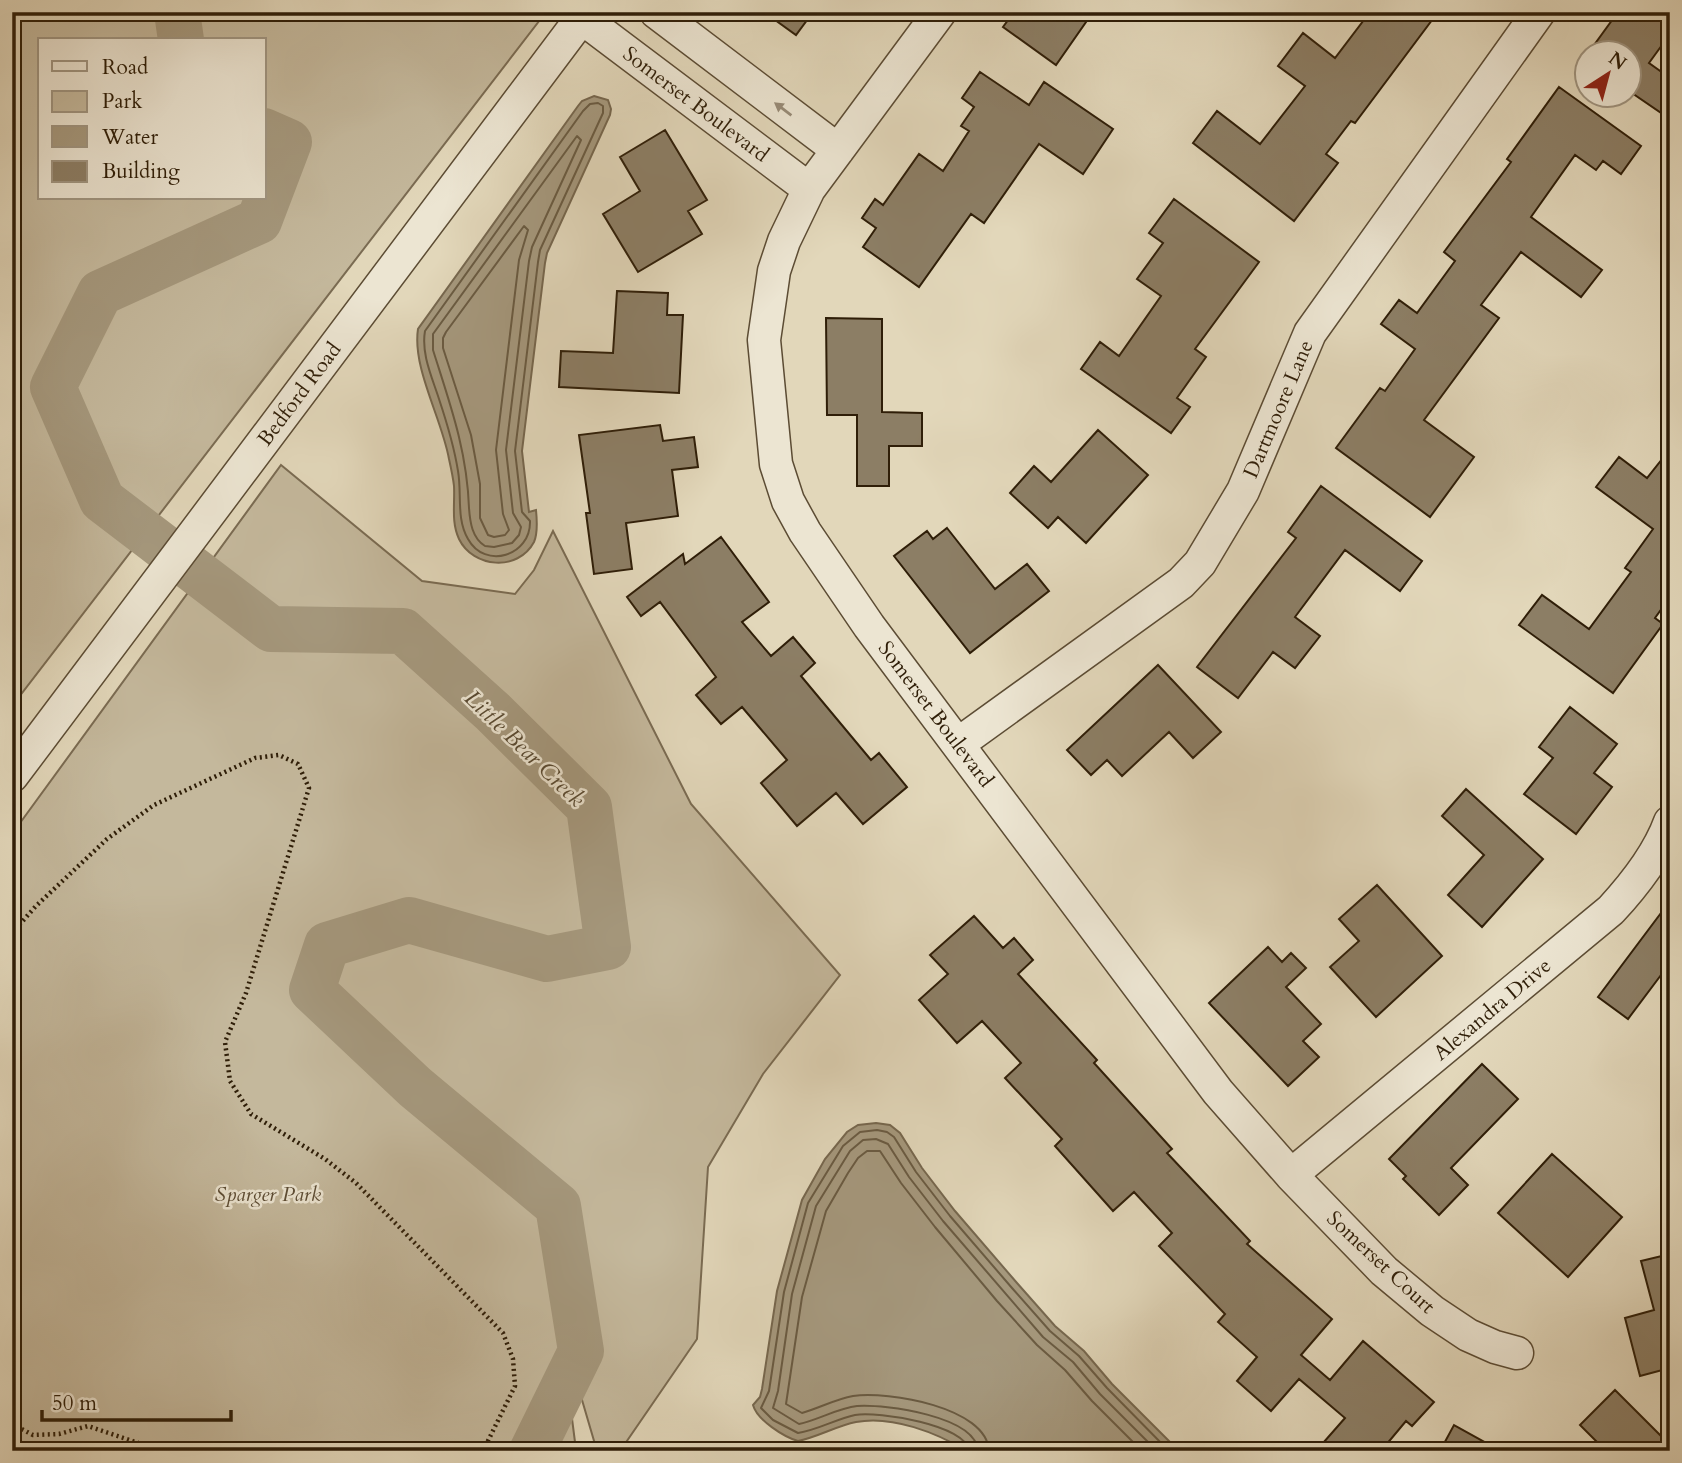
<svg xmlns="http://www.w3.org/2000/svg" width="1682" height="1463" font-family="Cardo,serif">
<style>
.green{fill:#c4b89c;stroke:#7a6b52;stroke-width:2;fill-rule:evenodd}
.water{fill:#a5987d;stroke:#76674e;stroke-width:2}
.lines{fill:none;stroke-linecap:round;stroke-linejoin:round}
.shore{stroke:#6a5b42;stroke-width:2}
.river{stroke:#a5987d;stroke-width:46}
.building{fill:#8c7e65;stroke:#2f1e08;stroke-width:2}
.minor-casing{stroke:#5c4c34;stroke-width:35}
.path{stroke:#2f1e08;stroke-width:4.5;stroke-dasharray:2 3.5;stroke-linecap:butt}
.minor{stroke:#ece5d2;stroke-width:32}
.oneway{fill:#978b77}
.labels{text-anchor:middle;stroke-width:5;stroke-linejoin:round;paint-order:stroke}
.street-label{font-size:21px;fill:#2f1e08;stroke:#ece5d2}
.park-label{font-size:21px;font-style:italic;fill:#5c4c34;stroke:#ece5d2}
.water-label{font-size:23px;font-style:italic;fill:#584931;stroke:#ece5d2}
</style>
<rect width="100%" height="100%" fill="#e2d7ba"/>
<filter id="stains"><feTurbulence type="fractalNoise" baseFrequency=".00286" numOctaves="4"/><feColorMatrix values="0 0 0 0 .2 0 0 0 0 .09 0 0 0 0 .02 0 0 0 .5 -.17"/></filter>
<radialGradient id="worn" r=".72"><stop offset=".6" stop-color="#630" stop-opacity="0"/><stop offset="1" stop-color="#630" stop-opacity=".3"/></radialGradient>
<path class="green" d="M12 12H546L12 706ZM40 40H264V198H40Z
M281 465 422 581 515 594 534 570 553 531 691 804 840 975 763 1074 708 1167 697 1339 620 1451H597L560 1325 575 1442 583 1451H12V834Z"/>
<path class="water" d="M594 96 608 100 611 109 610 115 547 253 545 263 522 451 529 512 536 510C537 520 538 533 534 542 518 572 473 568 459 539 451 522 455 504 454 486 453 477 451 468 449 459 442 419 412 368 418 329L578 106 582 101Z
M876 1123 890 1125 900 1133 922 1168 955 1211 1017 1283 1055 1326 1084 1351 1112 1384 1179 1451H967C937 1433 892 1415 856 1422 836 1426 818 1437 798 1441 784 1437 757 1420 753 1405L760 1397 762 1389 777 1291 802 1200 825 1159 847 1132 858 1125Z"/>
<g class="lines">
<path class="shore" d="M598 103 603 106V113L540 250 538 262 515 451 522 512 530 521C531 556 485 570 468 539 456 519 462 493 458 471 454 446 447 423 439 399 432 377 421 354 425 331L583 111 590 104Z
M577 136 581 140 532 247 529 261 506 450 513 513 521 527 519 535 512 543 494 547 485 546C472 538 470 522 469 508 467 450 450 404 433 350V334Z
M524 226 528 230 519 260 496 450 503 514 509 530 505 535 494 537 488 535 480 518V484L471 435 443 348V338L446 332Z
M969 1451C967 1425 878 1411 855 1415 836 1419 818 1430 798 1433L773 1420 761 1408 769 1391 784 1292 808 1203 843 1146 860 1132 877 1130 887 1132 894 1137 916 1172 950 1216 1012 1288 1050 1331 1079 1356 1107 1388 1169 1451
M978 1451C976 1416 885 1404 857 1406 838 1408 818 1420 799 1424L773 1408 778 1391 792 1294 816 1206 850 1151 863 1140 876 1139 888 1144 909 1177 943 1221 1043 1337 1073 1362 1100 1394 1157 1451
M989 1451C987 1407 888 1391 853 1396 836 1399 819 1408 802 1413L786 1404 802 1297 826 1211 848 1173 858 1158 867 1151H880L901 1183 935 1227 997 1301 1037 1345 1065 1370 1092 1401 1142 1451"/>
<path class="river" d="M177 12 181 40
M264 131 289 142 259 221 100 293 53 387 102 500 271 629 403 631 493 712 589 807 608 947 547 959 409 920 327 945 312 990 415 1087 558 1206 581 1351 532 1451"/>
</g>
<path class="building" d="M764 12H813L796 35Z
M1014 12H1093L1056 65 1003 27Z
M1370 12H1438L1355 123 1351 121 1326 154 1338 163 1294 221 1193 143 1217 111 1260 144 1305 86 1278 66 1303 33 1335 58Z
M1618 12H1658L1670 21V34L1649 63 1670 78V119L1629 91V52H1589Z
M980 72 1029 105 1044 82 1113 129 1083 174 1039 144 984 223 971 214 919 287 863 247 876 228 862 218 875 199 883 205 919 154 943 171 969 131 961 126 974 107 962 98Z
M1559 87 1641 146 1621 174 1603 161 1596 170 1575 155 1531 217 1602 270 1581 297 1521 252 1481 305 1499 318 1424 420 1474 457 1430 517 1336 448 1380 388 1385 391 1415 349 1381 324 1399 300 1417 313 1455 261 1444 252 1511 162 1507 159Z
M665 130 707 200 688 211 702 234 638 272 603 214 640 191 620 157Z
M1174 199 1259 262 1195 349 1206 357 1177 398 1190 407 1171 433 1081 369 1100 342 1119 356 1161 296 1137 279 1163 243 1149 233Z
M617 291 668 293 667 315H683L679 393 559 387 561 351 613 353Z
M826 318 882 319V412L922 413V446H889V486H857V415H827Z
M660 425 663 441 694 437 698 467 672 470 678 516 626 523 632 569 594 574 586 513H590L579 435Z
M1098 430 1148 475 1086 543 1058 517 1048 528 1010 493 1034 466 1051 482Z
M1670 449V597L1655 618 1663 624 1613 693 1519 625 1542 595 1589 629 1631 572 1625 568 1653 529 1596 487 1619 457 1647 478Z
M1321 486 1422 561 1400 591 1345 550 1295 617 1320 636 1295 668 1273 652 1238 698 1197 667 1296 538 1288 532Z
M947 528 995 589 1027 564 1049 591 970 653 894 556 927 531 933 539Z
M721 537 769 602 742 622 771 656 793 637 815 663 801 676 871 760 879 753 907 787 863 824 836 793 797 826 761 783 787 760 742 707 721 724 696 695 716 677 660 602 641 616 627 597 683 554 685 564Z
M1158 665 1221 732 1193 758 1169 732 1122 776 1107 760 1091 775 1067 750Z
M1570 707 1617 744 1594 773 1612 787 1576 834 1524 794 1553 758 1539 747Z
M1466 789 1543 859 1482 927 1448 895 1484 855 1442 816Z
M1377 885 1442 956 1376 1017 1330 967 1359 941 1339 919Z
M1670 901V963L1628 1019 1598 997Z
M974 916 1003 948 1014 938 1033 960 1018 974 1097 1060 1094 1063 1172 1149 1167 1153 1250 1241 1247 1244 1332 1319 1301 1355 1330 1380 1363 1341 1434 1402 1412 1426 1406 1421 1381 1451H1316L1345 1418 1299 1379 1271 1411 1237 1381 1257 1357 1218 1322 1225 1314 1159 1246 1172 1233 1134 1192 1113 1211 1055 1146 1062 1139 1005 1078 1021 1063 982 1021 957 1043 919 1000 948 974 930 955Z
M1268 947 1282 962 1291 953 1306 968 1286 987 1321 1024 1303 1041 1319 1057 1288 1086 1209 1003Z
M1482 1064 1518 1099 1451 1168 1468 1185 1439 1215 1403 1179 1406 1176 1389 1159Z
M1552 1154 1622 1217 1568 1277 1498 1213Z
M1670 1254V1368L1640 1376 1625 1318 1654 1310 1641 1261Z
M1615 1390 1670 1445V1451H1606L1580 1425Z
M1454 1425 1501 1451H1440Z"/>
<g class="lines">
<g class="minor-casing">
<path id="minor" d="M656 12 838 150
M940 12 809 189 784 241 774 271 764 340 776 464 788 501 805 532 869 626 1218 1092 1291 1175 1384 1271 1432 1311 1468 1335 1495 1347 1517 1353
M582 18 809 189
M958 744 1181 583 1200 563 1243 491 1310 333 1539 12
M12 776 586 12
M1291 1175 1611 910C1635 884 1658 855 1670 822"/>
</g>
<path class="path" d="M12 933 36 906 107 839 154 805 255 758 279 755 298 764 309 788 246 993 225 1042 230 1081 251 1114 325 1159 356 1183 503 1333 513 1359 515 1386 483 1451
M12 1424 33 1435 59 1434 88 1426 162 1451"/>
<use href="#minor" class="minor"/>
</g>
<defs><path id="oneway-solid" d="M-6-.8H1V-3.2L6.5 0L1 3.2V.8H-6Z" transform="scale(1.75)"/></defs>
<use class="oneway" href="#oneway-solid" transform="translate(783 109) rotate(-143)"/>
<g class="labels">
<g class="street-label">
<text transform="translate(696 104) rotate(37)" y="7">Somerset Boulevard</text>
<text transform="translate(299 394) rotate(-53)" y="7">Bedford Road</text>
<text transform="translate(1278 409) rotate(-67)" y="7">Dartmoore Lane</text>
<text transform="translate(936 714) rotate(53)" y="7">Somerset Boulevard</text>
<text transform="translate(1492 1009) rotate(-40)" y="7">Alexandra Drive</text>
<text transform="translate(1381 1262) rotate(43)" y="7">Somerset Court</text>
</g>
<g class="park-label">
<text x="268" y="1201">Sparger Park</text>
</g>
<g class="water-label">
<text transform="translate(525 748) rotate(44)" y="8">Little Bear Creek</text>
</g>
</g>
<rect width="1682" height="1463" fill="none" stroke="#e2d7ba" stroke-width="42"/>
<rect x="14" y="14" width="1654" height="1435" fill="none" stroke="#2f1e08" stroke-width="3.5"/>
<rect x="21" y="21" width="1640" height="1421" fill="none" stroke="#2f1e08" stroke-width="2"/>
<rect x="38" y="38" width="228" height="161" fill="#ece5d2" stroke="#a09581" stroke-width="2"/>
<rect x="52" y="61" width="35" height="10" fill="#ece5d2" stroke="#a09581" stroke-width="2"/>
<text x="102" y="74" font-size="21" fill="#2f1e08">Road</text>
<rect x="52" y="91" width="35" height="21" fill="#c4b89c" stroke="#a09581" stroke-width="2"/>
<text x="102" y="108" font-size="21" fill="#2f1e08">Park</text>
<rect x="52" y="126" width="35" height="21" fill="#a5987d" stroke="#a09581" stroke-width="2"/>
<text x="102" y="144" font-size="21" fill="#2f1e08">Water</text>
<rect x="52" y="161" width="35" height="21" fill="#8c7e65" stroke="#a09581" stroke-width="2"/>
<text x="102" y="178" font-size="21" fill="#2f1e08">Building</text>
<g transform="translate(1608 74) rotate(36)"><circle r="33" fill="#ece5d2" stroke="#a09581" stroke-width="2"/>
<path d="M0-5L12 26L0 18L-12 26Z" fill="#8f2418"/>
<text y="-10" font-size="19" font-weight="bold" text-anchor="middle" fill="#2f1e08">N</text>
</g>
<path d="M42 1410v10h189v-10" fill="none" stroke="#2f1e08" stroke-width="3.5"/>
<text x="52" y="1410" font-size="21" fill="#2f1e08" stroke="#ece5d2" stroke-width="5" paint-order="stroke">50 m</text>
<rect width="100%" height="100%" filter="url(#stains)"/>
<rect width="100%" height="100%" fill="url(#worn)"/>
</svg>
